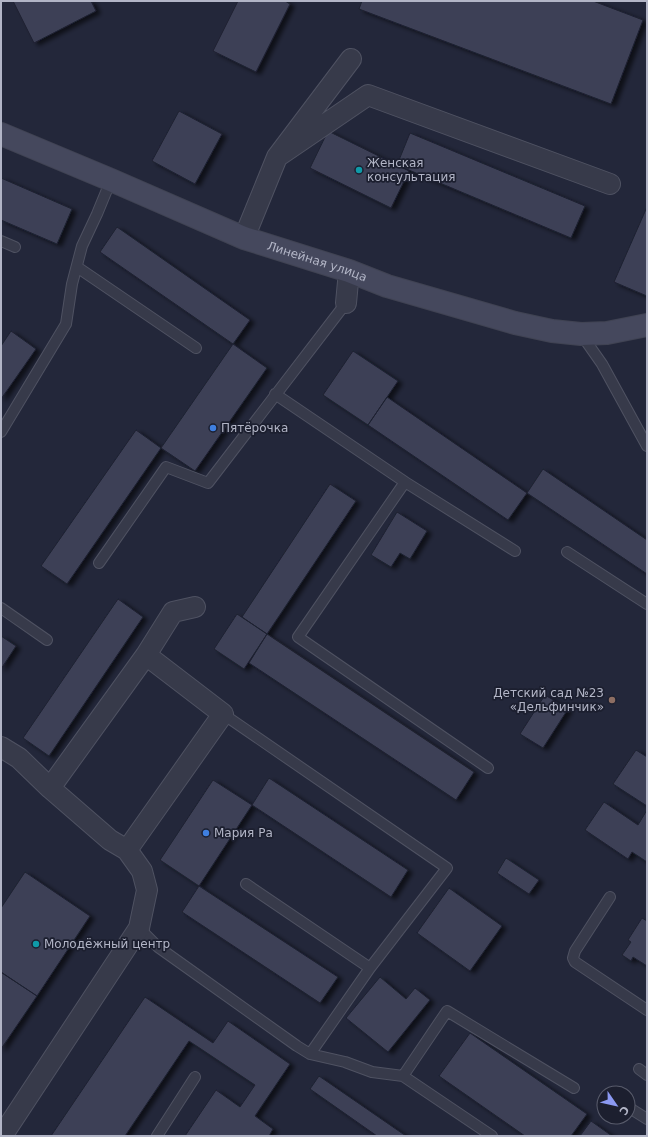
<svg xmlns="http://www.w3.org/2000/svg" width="648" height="1137" font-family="'DejaVu Sans',sans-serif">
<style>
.building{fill:#3e4157;stroke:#1e2131;filter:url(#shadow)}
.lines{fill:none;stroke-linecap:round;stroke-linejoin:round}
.service-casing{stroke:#4f5262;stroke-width:12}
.minor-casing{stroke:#4f5262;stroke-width:22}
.secondary-casing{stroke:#404353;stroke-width:24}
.service{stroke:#373a4a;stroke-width:10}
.minor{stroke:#373a4a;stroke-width:20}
.secondary{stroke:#45485d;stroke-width:22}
.culture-dot{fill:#0f9aa8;stroke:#1c1f2f;stroke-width:1.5}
.shop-dot{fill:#3f7fe0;stroke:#1c1f2f;stroke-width:1.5}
.education-dot{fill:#8d6e63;stroke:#1c1f2f;stroke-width:1.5}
.labels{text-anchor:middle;stroke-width:3.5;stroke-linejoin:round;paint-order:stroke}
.poi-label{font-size:12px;fill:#b2b5c6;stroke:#1c1f2f;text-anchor:start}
.street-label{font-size:12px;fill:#b2b5c6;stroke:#1c1f2f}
</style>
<defs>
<filter id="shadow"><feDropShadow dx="4.5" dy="2.5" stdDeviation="2" flood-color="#0009"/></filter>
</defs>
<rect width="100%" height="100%" fill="#23273a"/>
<path class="building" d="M13 1H91L96 11 34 43Z
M238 1H285L290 4 256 72 213 51Z
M362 1H593L643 20 611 104 359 9Z
M179 111 222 134 195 184 152 161Z
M328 131 409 171 391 208 310 168Z
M410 133 585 206 571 238 397 165Z
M1 178 72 209 57 244 1 220Z
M647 207V296L614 282Z
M117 227 250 320 233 344 100 252Z
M11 331 36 349 1 399V346Z
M233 344 267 368 195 471 161 448Z
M353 351 398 381 368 425 323 395Z
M387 397 527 493 508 520 368 425Z
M136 430 161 448 67 584 41 566Z
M543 469 647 540V574L527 493Z
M330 484 356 501 267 634 242 617Z
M397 512 427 531 410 559 400 553 391 567 371 555Z
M118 599 143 617 49 756 23 738Z
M237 614 267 634 244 669 214 649Z
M267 634 474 772 456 800 249 663Z
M1 636 16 646 1 669Z
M545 695 568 709 543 748 520 734Z
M636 750 647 757V806L613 784Z
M269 778 408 870 391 897 252 805Z
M213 780 252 805 199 886 160 860Z
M604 802 638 825 647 810V862L632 852 628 859 585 830Z
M506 858 539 880 529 894 497 873Z
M25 872 90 916 37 996 1 972V908Z
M199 886 338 977 320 1003 182 912Z
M449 888 502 926 470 971 417 933Z
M642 918 647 921V966L633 957 631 961 622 955 631 942 628 940Z
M1 973H2L37 996 1 1049Z
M380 977 406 999 415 988 430 1000 388 1052 346 1018Z
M145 997 213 1043 228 1021 290 1064 255 1116 273 1129 269 1136H185L216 1090 240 1107 255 1085 189 1041 125 1136H51Z
M470 1033 587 1114 571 1136H525L439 1076Z
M319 1076 406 1136H377L310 1089Z
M591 1121 612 1136H580Z"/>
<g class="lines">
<g class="service-casing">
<path id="service" d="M1 241 15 247
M77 267 196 348
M581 334 602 364 647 446
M275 394 405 482 515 551
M1 432 66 324 72 284 82 246 97 214 111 180
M405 482 298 637 488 768
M567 552 647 604
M99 563 166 467 208 483 346 303
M1 608 47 640
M223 714 447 868 370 968 310 1054
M246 884 370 968
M610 897 575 951 573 958 575 962 647 1010
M139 928 158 947 297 1046 310 1054 345 1062 372 1072 403 1076 492 1136
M639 1069 647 1075
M403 1076 447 1011 574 1088
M628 1107 647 1119
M157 1136 195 1077"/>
</g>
<g class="minor-casing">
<path id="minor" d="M277 157 368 95 610 184
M244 238 277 157 351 59
M346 303 349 271
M146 655 173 612 195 607
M1 747 19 758 50 788 110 840 127 850 142 871 147 890 139 928 2 1136
M50 788 146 655 223 714 127 850"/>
</g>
<g class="secondary-casing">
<g id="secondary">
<path id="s1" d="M1 134 111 180 244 238 349 271 387 286 515 323 552 331 581 334 607 333 647 325"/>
</g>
</g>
<use href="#service" class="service"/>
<use href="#minor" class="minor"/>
<use href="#secondary" class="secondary"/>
</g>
<g class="culture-dot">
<circle cx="359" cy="170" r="4"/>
<circle cx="36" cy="944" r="4"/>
</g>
<g class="shop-dot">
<circle cx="213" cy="428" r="4"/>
<circle cx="206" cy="833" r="4"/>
</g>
<circle class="education-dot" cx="612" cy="700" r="4"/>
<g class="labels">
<g class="poi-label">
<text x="367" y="167">Женская<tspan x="367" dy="14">консультация</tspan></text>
<text x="221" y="432">Пятёрочка</text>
<text x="604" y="697" text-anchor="end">Детский сад №23<tspan x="604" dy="14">«Дельфинчик»</tspan></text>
<text x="214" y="837">Мария Ра</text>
<text x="44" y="948">Молодёжный центр</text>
</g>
<g class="street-label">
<text dy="4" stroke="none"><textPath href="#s1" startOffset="341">Линейная улица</textPath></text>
</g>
</g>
<rect width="648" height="1137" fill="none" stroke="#b2b5c6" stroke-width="4"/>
<g transform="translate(616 1105) rotate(124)"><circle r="19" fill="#1c1f2f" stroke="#585b6b"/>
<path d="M0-3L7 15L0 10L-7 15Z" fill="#8b99f2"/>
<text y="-6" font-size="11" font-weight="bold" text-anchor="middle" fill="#b2b5c6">С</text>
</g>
</svg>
